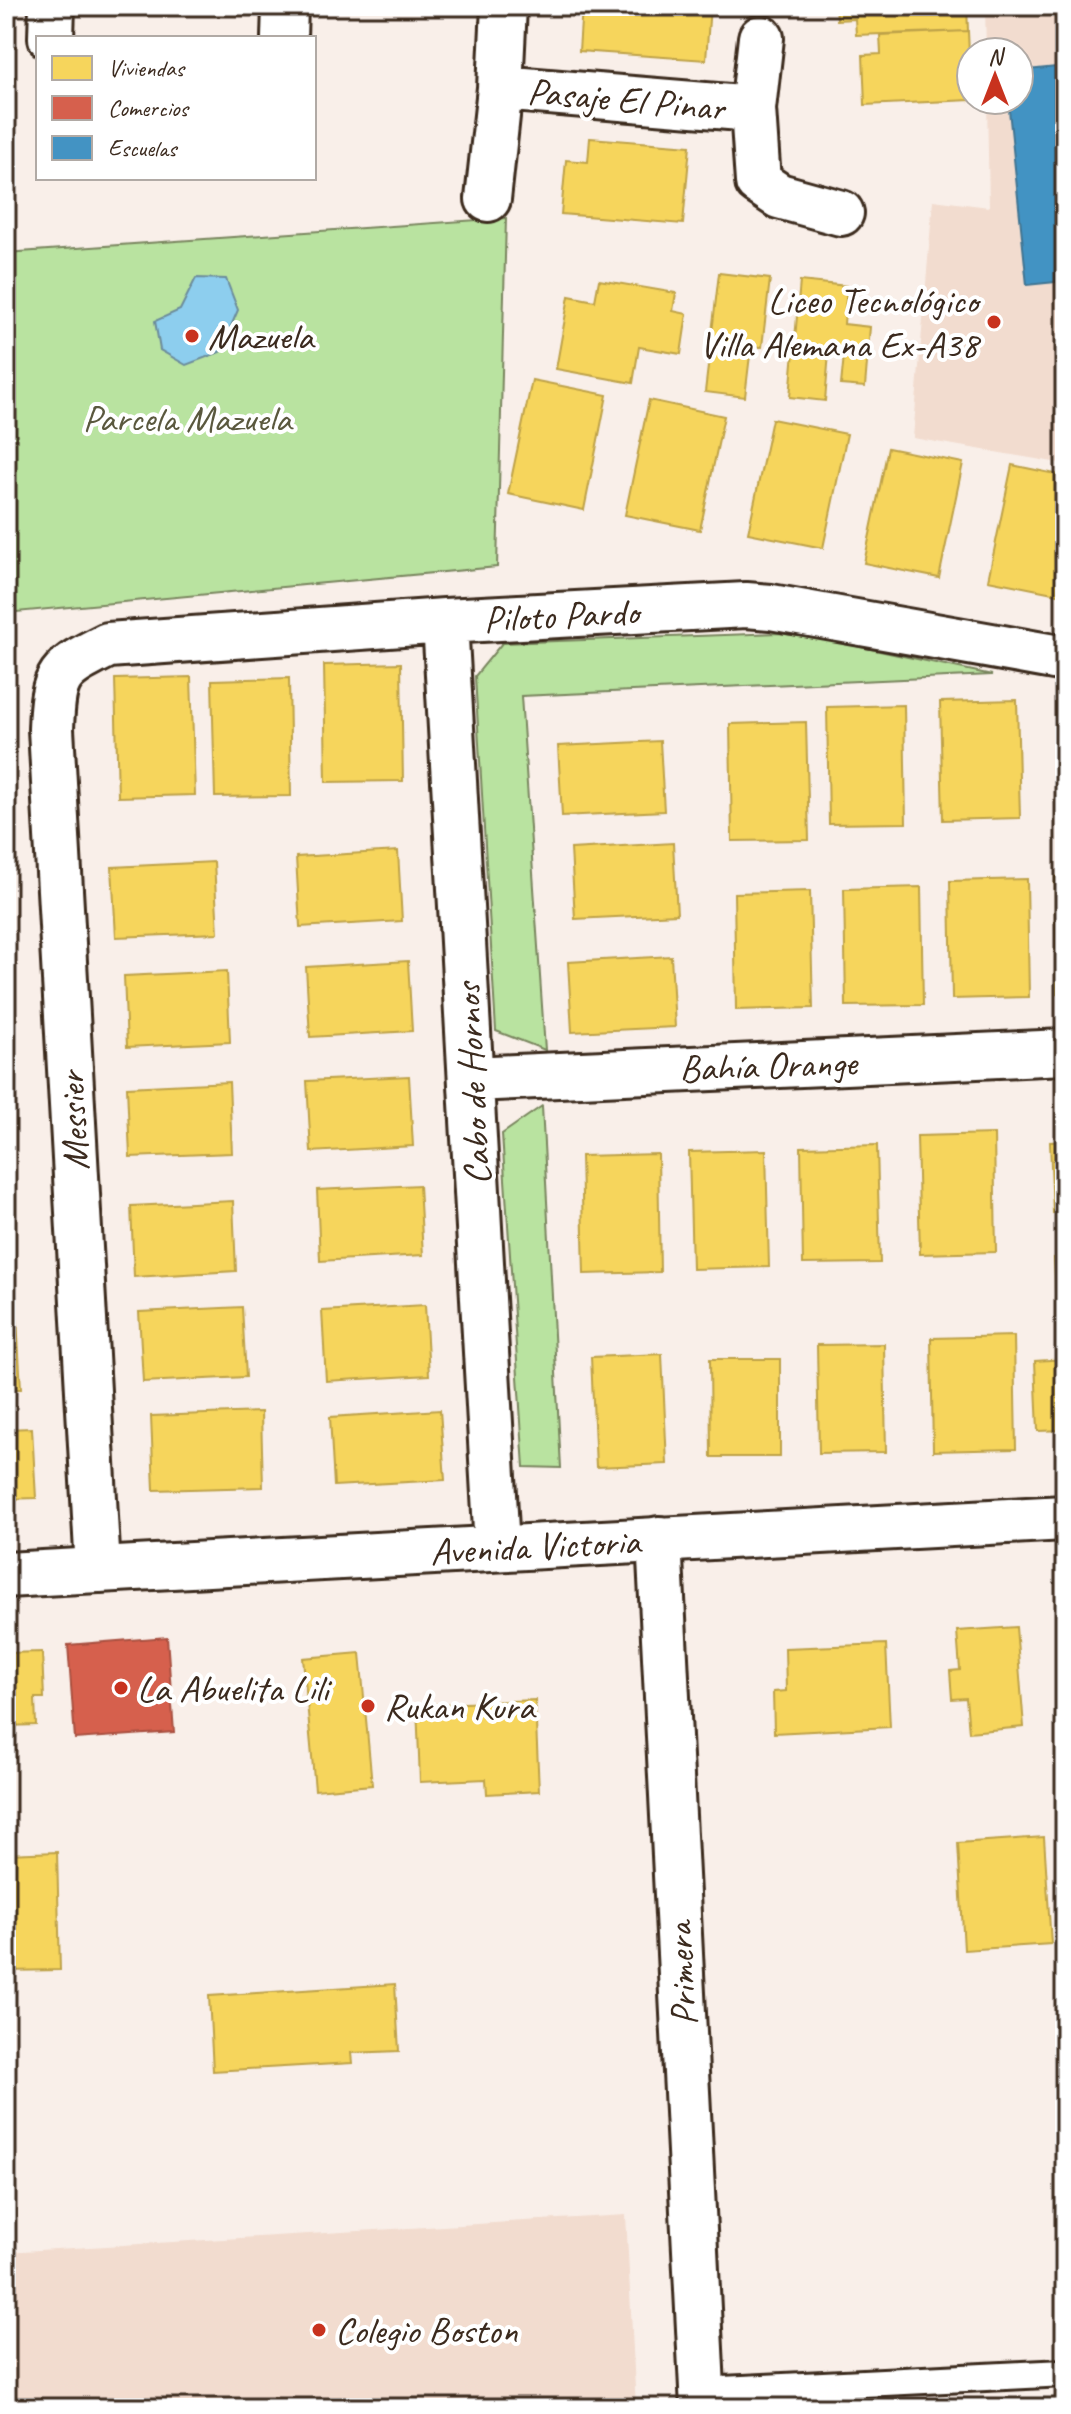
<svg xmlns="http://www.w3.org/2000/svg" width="1071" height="2414" font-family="Caveat,sans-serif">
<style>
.built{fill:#f2dccf}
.green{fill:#b9e3a0;stroke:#7a865f;stroke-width:2}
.water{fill:#8dceee;stroke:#6c8c9b;stroke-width:2}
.homes{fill:#f6d55c;stroke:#bea249;stroke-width:2}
.shops{fill:#d6604d;stroke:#a8503f;stroke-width:2}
.schools{fill:#4393c3;stroke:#417492;stroke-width:2}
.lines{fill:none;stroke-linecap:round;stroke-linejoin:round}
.lane-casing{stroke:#3b2a1e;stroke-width:32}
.street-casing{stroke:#3b2a1e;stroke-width:50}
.secondary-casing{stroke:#3b2a1e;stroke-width:50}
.lane{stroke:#fff;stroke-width:26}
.street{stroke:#fff;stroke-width:44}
.secondary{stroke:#fff;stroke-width:44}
.poi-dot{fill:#c8321e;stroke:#fff;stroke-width:3}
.labels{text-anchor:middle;stroke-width:8;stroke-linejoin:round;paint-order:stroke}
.street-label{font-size:38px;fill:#3b2a1e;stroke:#fff}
.poi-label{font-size:38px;fill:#3b2a1e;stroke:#fff;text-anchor:start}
.park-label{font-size:38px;fill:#5a583e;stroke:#fff}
</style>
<rect width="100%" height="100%" fill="#f9efe9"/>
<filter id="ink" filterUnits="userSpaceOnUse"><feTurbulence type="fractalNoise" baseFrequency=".0125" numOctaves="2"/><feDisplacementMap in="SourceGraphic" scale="16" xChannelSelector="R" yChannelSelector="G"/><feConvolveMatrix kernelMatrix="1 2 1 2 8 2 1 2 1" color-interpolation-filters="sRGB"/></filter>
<g filter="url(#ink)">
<path class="built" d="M985 6H1065V464L913 438 933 200 989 207 987 100H1019V52H986Z
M626 2215 636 2408H6V2252Z"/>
<path class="green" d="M506 218 497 567 6 613V253Z
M778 633 828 640 992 675 521 696 545 1050 496 1031 475 676 502 643Z
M542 1106 561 1468 524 1467 502 1134Z"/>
<path class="water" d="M196 278 226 279 238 310 220 352 186 365 160 350 155 321 180 310Z"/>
<path class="homes" d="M582 6H710L706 60 579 51Z
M836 6H967L968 31 856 35 855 19 837 20Z
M968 31 971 100 865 105 863 55 881 54 880 35Z
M590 138 690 146 683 224 561 214 566 160 588 162Z
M719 273 770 279 762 347H751L745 397 705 392Z
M599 280 676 293 673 311 687 314 681 354 639 347 633 383 556 369 569 296 595 301Z
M800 281 847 286 844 324 870 327 865 387 841 385 844 355 829 353 825 401 790 397Z
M532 380 607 395 584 510 508 494Z
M649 400 724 416 700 530 625 515Z
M772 419 847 434 823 548 748 533Z
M888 448 963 463 939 578 864 563Z
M1012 465 1065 476 1063 595 988 580Z
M401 663 403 781 326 782 324 665Z
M191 677 195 795 118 797 115 679Z
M289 678 291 796 215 797 212 680Z
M1017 700 1020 818 943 820 940 702Z
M904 705 906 823 829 824 827 707Z
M806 722 809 840 732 841 730 724Z
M660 741 664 811 562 816 558 746Z
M673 843 677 914 575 919 571 849Z
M398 851 402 921 300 927 296 857Z
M214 862 218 933 116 937 112 867Z
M1065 876V994H1057L1055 877Z
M1027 879 1029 997 952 999 950 881Z
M921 887 923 1005 846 1006 844 889Z
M810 891 813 1008 736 1010 734 893Z
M671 956 675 1027 572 1032 568 962Z
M408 961 412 1031 310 1037 306 967Z
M227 971 230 1042 127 1047 124 976Z
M409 1076 413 1146 311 1152 307 1081Z
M229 1082 232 1153 130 1157 127 1087Z
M6 1097H9L12 1167H6Z
M994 1134 996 1252 920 1254 917 1136Z
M1065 1141V1213H1053L1050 1142Z
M877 1145 880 1263 803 1264 801 1147Z
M766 1150 769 1267 692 1269 689 1152Z
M658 1154 660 1272 584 1274 581 1156Z
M419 1185 423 1255 320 1261 317 1190Z
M233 1201 236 1271 134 1277 131 1206Z
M1065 1257V1328H1058L1054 1258Z
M425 1305 429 1375 326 1381 322 1311Z
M242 1307 246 1377 143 1382 139 1312Z
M17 1318 21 1389H6V1319Z
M1014 1336 1016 1449 933 1451 931 1338Z
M884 1344 886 1452 819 1453 817 1345Z
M662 1354 667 1464 596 1467 591 1357Z
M710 1359H780V1457H711Z
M1065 1359V1430L1038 1431 1035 1361Z
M440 1410 445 1480 334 1486 330 1417Z
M261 1412 263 1487 154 1490 151 1416Z
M32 1428 36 1498 6 1499V1429Z
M1016 1627 1024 1727 969 1732 966 1698 952 1699 950 1671 960 1670 957 1631Z
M886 1644 890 1727 774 1733 773 1692 786 1691 785 1648Z
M42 1652 44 1698H35L36 1725 6 1726V1653Z
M360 1653 372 1785 315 1790 303 1658Z
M535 1700 539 1791 487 1794 486 1779 420 1782 417 1705Z
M1044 1837 1051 1944 964 1950 958 1843Z
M57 1852 60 1970 6 1971V1854Z
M395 1984 399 2051 351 2053 352 2063 213 2071 209 1996Z"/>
<path class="shops" d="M167 1637 174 1732 75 1739 68 1645Z"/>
<path class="schools" d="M1065 66V243H1063L1065 281 1027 285 1008 100H1019V71Z"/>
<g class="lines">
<g class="lane-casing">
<path id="lane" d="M702 2391 1065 2373"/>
</g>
<g class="street-casing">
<path id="street" d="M51 38 52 6
M284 38 285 6
M500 88 753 109 758 182 779 196 841 213
M753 109 761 38
M488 199 500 88 504 6
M445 621 497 1548
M472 1079 1065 1052
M659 1539 703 2408
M98 1570 51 729C53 673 58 670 108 645L445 621 746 605 771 607 1065 659"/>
</g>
<g class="secondary-casing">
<path id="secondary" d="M6 1575 1065 1518"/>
</g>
<use href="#lane" class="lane"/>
<use href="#street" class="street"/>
<use href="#secondary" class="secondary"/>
</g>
</g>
<g class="poi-dot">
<circle cx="994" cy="322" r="8"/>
<circle cx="192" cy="336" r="8"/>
<circle cx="121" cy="1688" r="8"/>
<circle cx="368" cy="1706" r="8"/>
<circle cx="319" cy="2330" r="8"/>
</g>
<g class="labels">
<g class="street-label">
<text transform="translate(626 99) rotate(5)" y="13">Pasaje El Pinar</text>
<text transform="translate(561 615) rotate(-3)" y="13">Piloto Pardo</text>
<text transform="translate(768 1065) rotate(-2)" y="13">Bahía Orange</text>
<text transform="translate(472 1084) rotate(-93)" y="13">Cabo de Hornos</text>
<text transform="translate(73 1121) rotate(-93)" y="13">Messier</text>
<text transform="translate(535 1546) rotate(-3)" y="13">Avenida Victoria</text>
<text transform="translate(681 1974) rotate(-93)" y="13">Primera</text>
</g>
<g class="poi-label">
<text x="978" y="313" text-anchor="end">Liceo Tecnológico<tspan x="978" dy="44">Villa Alemana Ex-A38</tspan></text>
<text x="208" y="349">Mazuela</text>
<text x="137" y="1701">La Abuelita Lili</text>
<text x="384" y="1719">Rukan Kura</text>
<text x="335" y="2343">Colegio Boston</text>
</g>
<g class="park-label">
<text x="187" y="431">Parcela Mazuela</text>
</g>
</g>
<rect width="1071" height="2414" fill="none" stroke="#fff" stroke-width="32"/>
<rect x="16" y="16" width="1039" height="2382" fill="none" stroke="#3b2a1e" stroke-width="3" filter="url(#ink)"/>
<rect x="36" y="36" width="280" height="144" fill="#ffffff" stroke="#b1aaa5" stroke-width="2"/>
<rect x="52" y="56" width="40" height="24" fill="#f6d55c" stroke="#b1aaa5" stroke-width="2"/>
<text x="108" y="76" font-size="24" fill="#3b2a1e">Viviendas</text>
<rect x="52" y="96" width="40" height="24" fill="#d6604d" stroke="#b1aaa5" stroke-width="2"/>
<text x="108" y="116" font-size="24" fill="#3b2a1e">Comercios</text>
<rect x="52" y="136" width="40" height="24" fill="#4393c3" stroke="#b1aaa5" stroke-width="2"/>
<text x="108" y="156" font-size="24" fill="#3b2a1e">Escuelas</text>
<g transform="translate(995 76)"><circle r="38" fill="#ffffff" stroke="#b1aaa5" stroke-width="2"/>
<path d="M0-6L14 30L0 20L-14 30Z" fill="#c8321e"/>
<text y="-12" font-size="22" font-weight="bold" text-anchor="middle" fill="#3b2a1e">N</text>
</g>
</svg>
